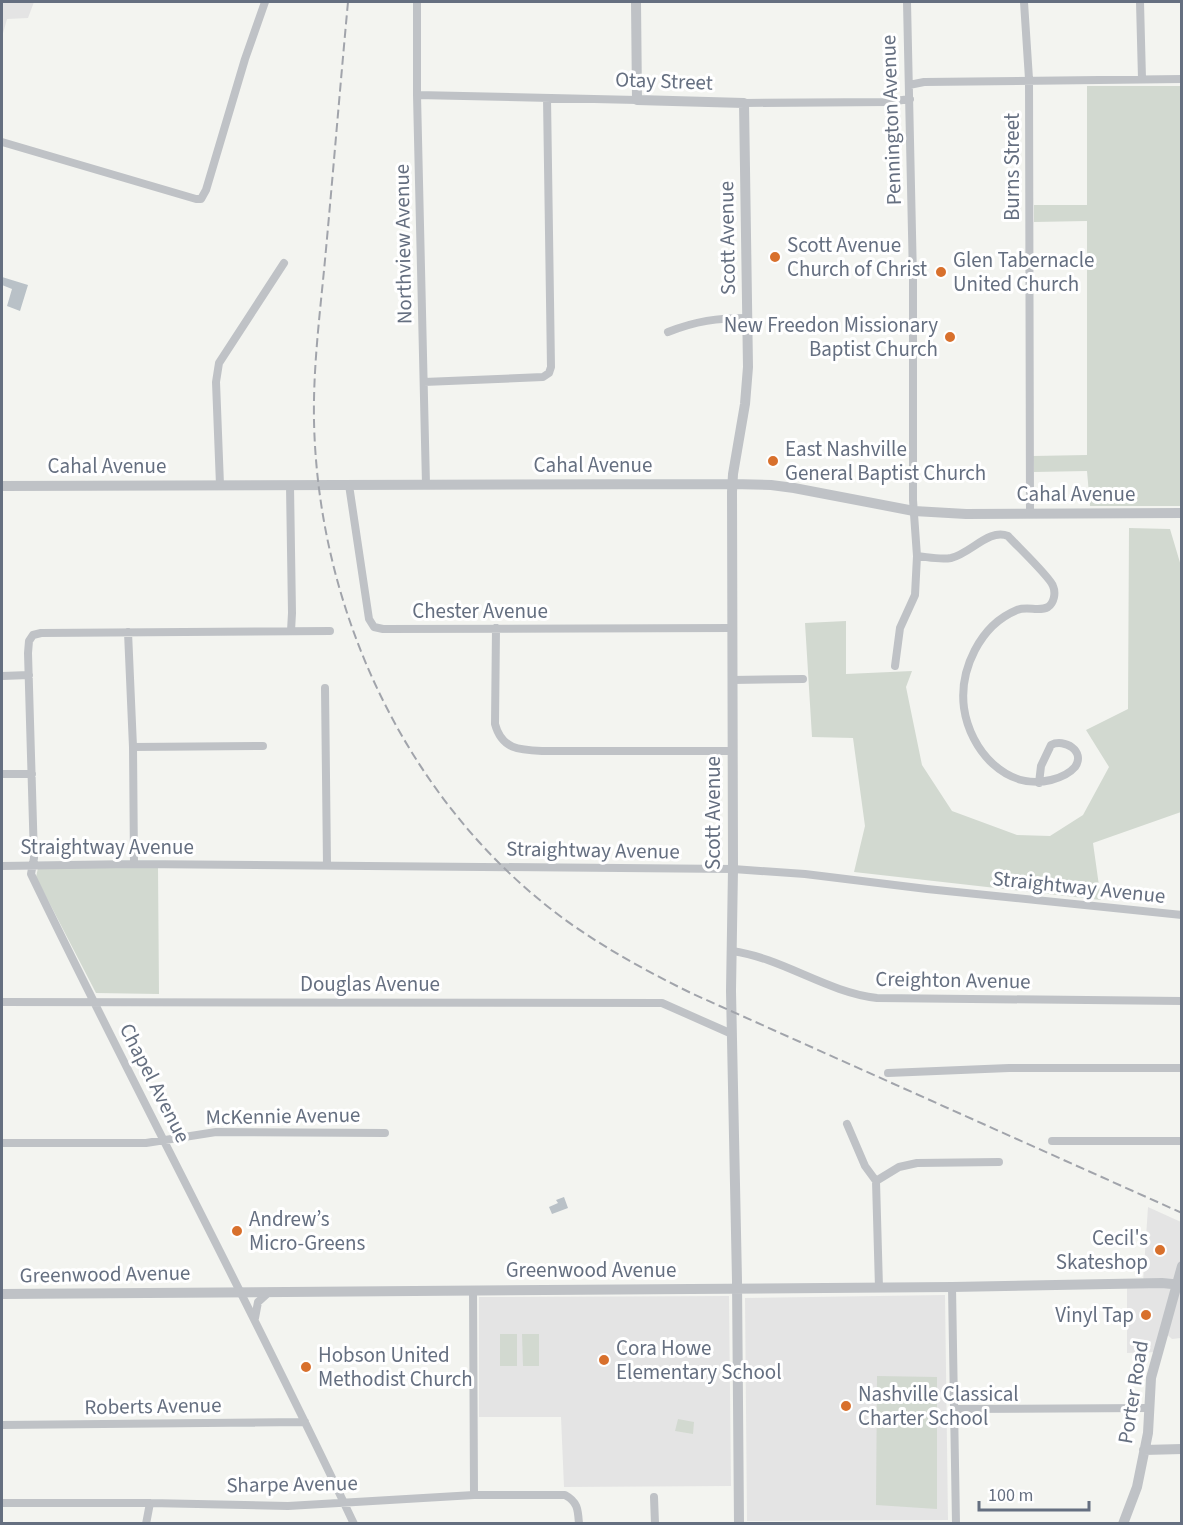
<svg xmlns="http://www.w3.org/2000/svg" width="1183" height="1525" font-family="'Source Sans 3',sans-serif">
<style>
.built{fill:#e4e4e4}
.green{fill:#d2d9d0}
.water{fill:#b9c1c7}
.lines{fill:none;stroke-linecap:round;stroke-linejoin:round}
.minor{stroke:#bfc2c6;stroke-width:8}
.tertiary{stroke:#bfc2c6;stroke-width:10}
.rail{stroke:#a1a4ab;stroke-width:2;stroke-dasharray:9 4.5;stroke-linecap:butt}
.poi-dot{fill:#d8702c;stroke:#fff;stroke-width:2}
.labels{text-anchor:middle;stroke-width:6;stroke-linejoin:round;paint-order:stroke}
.street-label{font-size:21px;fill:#656f80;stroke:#fff}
.poi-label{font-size:21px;fill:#656f80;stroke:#fff;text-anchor:start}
</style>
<rect width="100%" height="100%" fill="#f3f4f0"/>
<path class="built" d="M2 2H34L28 18 7 19 2 37Z
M1148 1207 1181 1222V1338L1172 1339 1163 1331 1157 1352 1127 1353V1284L1143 1283Z
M945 1295 948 1520 747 1521 745 1298Z
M729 1296 731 1486 564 1487 561 1417H479V1297Z"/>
<path class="green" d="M1087 86H1181V506H1090L1087 471 1034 472 1033 456 1087 455V221L1034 222V205H1087Z
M1129 528 1170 529 1181 566V812L1093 843 1101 900 854 872 865 826 853 738 812 737 805 623 846 621V674L912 671 906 687 922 765 952 811 1017 835 1050 836 1083 815 1109 767 1086 730 1128 709Z
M38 868H158L159 994 96 993 36 877Z
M500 1334H517V1366H500Z
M522 1334H539V1366H523Z
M877 1376 937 1377V1509L876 1505Z
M678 1419 694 1422 693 1434 675 1431Z"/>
<path class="water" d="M2 277 28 285 20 311 7 306 12 289 2 285Z
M564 1197 568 1208 552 1214 549 1207 558 1203 556 1200Z"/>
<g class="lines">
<path class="minor" d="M417 2V95L426 485
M1024 2 1029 79 1030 513
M1140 2 1142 79
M909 85 924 82 1182 79
M417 95 637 100
M744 103 888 102 910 99
M2 142 196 199H201L206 190 245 59 265 2
M668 332C696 321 717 318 747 318
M424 382 543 377 549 373 551 367 547 98
M220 485 216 382 219 363 284 263
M349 485 369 619 374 627 383 629 732 628
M290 486 292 613 291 631
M917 556C928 557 940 560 951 558 970 554 989 528 1008 536 1016 545 1050 577 1053 586 1056 593 1054 603 1048 607 1040 612 1027 606 1017 610 980 625 959 670 964 708 970 750 1006 791 1051 780 1059 778 1069 774 1075 767 1086 751 1064 738 1051 745L1041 766 1039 783
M496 628 495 724C502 750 520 750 544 751H732
M330 631 41 633 33 635 29 641 28 653 34 858 31 874C136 1092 251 1305 354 1524
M128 632 133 747 134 864
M895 666 900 628 915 595 917 556 913 500V279L907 2
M2 676 29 675
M732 680 803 679
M325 688 327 865
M133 747 263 746
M2 774H32
M2 866 134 864 733 869 805 874 927 889 1182 915
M732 951C783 958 826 992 877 998L1182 1001
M2 1002 662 1003 732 1034
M888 1073 1009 1068H1182
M847 1124 865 1166 876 1181 879 1288
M1052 1141H1182
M2 1143H146L216 1132 385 1133
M876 1181 899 1167 917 1163 999 1162
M952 1287 956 1524
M473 1290 474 1495
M255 1318 258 1302 269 1292
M954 1409 1149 1408
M2 1425 305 1422
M654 1497 655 1524
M2 1503H150L288 1506 474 1495H565C578 1502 578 1510 579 1524
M146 1524 150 1503"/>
<path class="tertiary" d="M636 2 637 100 744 103 748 367 745 404 733 474 732 492 733 869 731 991 737 1281 739 1524
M2 486 732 484 771 485 794 488 914 511 966 514 1182 513
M2 1294 952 1287 1162 1283 1182 1285
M1144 1450 1182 1449
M1123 1524 1137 1487 1148 1433 1151 1378 1182 1266"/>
<path class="rail" d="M348 2C340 88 333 174 325 260 320 313 313 367 314 421 318 612 408 804 564 919 604 948 648 972 693 994L1182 1213"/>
</g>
<g class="poi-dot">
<circle cx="775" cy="257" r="6"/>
<circle cx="941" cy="272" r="6"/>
<circle cx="950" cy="337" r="6"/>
<circle cx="773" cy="461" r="6"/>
<circle cx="237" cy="1231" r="6"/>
<circle cx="1160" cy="1250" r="6"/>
<circle cx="1146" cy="1315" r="6"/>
<circle cx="604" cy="1360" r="6"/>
<circle cx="306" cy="1367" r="6"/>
<circle cx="846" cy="1406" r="6"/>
</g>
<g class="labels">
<g class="street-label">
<text transform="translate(664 81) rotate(2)" y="7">Otay Street</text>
<text transform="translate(891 120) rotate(-92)" y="7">Pennington Avenue</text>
<text transform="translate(1012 167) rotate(-90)" y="7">Burns Street</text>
<text transform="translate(727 238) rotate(-91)" y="7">Scott Avenue</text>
<text transform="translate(403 244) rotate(-91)" y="7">Northview Avenue</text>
<text x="593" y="472">Cahal Avenue</text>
<text x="107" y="473">Cahal Avenue</text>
<text x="1076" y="501">Cahal Avenue</text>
<text x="480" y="618">Chester Avenue</text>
<text transform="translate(713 813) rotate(-90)" y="7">Scott Avenue</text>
<text x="107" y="854">Straightway Avenue</text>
<text transform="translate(593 850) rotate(1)" y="7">Straightway Avenue</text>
<text transform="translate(1079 887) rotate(6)" y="7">Straightway Avenue</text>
<text transform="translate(953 980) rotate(1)" y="7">Creighton Avenue</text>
<text x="370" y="991">Douglas Avenue</text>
<text transform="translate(155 1083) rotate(63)" y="7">Chapel Avenue</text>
<text transform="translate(283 1116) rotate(-1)" y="7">McKennie Avenue</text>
<text x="591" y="1277">Greenwood Avenue</text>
<text transform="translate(105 1274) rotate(-1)" y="7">Greenwood Avenue</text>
<text transform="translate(1133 1392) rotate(-81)" y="7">Porter Road</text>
<text transform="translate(153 1406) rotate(-1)" y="7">Roberts Avenue</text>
<text transform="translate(292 1484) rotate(-1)" y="7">Sharpe Avenue</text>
</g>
<g class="poi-label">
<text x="787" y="252">Scott Avenue<tspan x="787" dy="24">Church of Christ</tspan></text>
<text x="953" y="267">Glen Tabernacle<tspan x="953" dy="24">United Church</tspan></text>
<text x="938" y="332" text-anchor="end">New Freedon Missionary<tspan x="938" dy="24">Baptist Church</tspan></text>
<text x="785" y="456">East Nashville<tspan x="785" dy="24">General Baptist Church</tspan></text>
<text x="249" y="1226">Andrew’s<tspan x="249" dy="24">Micro-Greens</tspan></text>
<text x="1148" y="1245" text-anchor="end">Cecil's<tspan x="1148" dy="24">Skateshop</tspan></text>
<text x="1134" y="1322" text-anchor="end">Vinyl Tap</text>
<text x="616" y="1355">Cora Howe<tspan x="616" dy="24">Elementary School</tspan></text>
<text x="318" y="1362">Hobson United<tspan x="318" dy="24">Methodist Church</tspan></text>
<text x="858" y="1401">Nashville Classical<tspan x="858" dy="24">Charter School</tspan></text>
</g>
</g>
<rect width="1183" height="1525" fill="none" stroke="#656f80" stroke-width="6"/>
<path d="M979 1501v9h110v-9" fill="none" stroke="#656f80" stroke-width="3"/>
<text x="988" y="1501" font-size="18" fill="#656f80" stroke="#ffffff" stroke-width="4.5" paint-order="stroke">100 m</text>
</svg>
